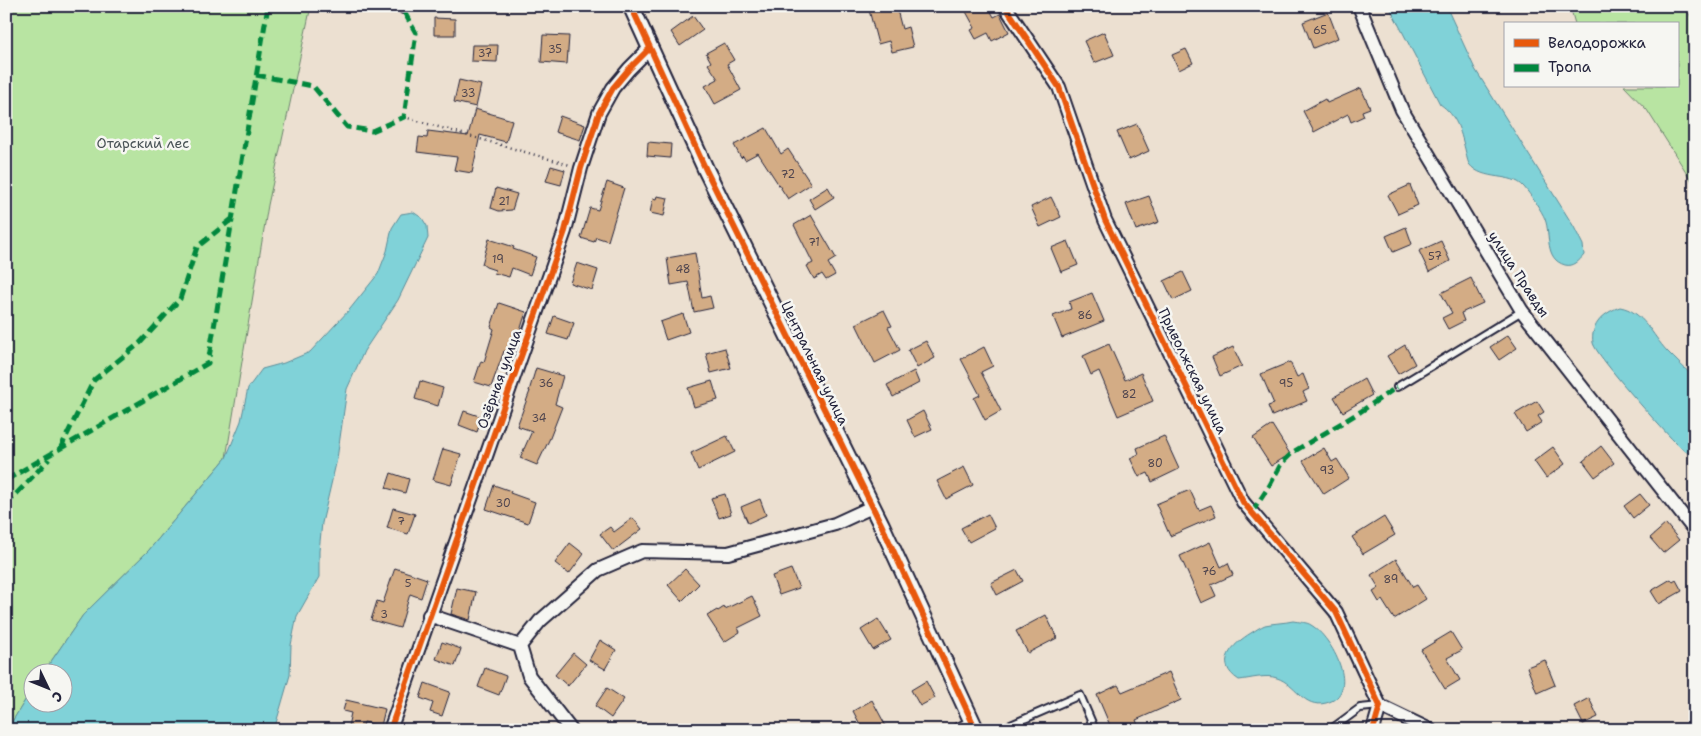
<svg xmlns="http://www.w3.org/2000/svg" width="1701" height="736" font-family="'Shantell Sans',sans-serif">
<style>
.green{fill:#b8e4a2;stroke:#6d836e}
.water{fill:#80d2d8;stroke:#5a8c99}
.building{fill:#d3ac85;stroke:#22223b}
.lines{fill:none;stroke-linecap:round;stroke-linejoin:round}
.service-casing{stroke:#22223b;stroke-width:10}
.minor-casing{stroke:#22223b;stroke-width:16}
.tertiary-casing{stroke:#22223b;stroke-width:19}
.path{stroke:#22223b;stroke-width:2.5;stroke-dasharray:1 4;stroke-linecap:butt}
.service{stroke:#f6f6f2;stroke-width:6}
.minor{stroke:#f6f6f2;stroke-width:12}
.tertiary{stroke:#f6f6f2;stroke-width:15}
.quiet{stroke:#00873e;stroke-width:5;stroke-dasharray:10 5;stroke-linecap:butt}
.cycleway-casing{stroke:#f6f6f2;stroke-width:9}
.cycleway{stroke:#e8590c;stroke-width:6}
.labels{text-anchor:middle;stroke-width:5;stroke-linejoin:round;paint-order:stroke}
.number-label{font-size:11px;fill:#4e444e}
.park-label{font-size:14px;fill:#485255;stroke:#f6f6f2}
.street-label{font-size:14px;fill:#22223b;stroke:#f6f6f2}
</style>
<rect width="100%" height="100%" fill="#ece0d1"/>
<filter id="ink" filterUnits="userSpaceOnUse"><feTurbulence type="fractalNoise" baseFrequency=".02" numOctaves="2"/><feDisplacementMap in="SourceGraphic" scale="10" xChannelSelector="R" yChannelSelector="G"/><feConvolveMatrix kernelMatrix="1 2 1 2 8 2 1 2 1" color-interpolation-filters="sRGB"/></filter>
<g filter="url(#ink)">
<path class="green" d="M6 6H311L268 205 226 458 149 550 83 615 43 673 32 674V689L7 730Z
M1570 6H1683L1695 22V186L1647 110 1624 86H1677V24H1575Z"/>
<path class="water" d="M1389 6H1446L1475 69 1574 227 1583 245 1584 255C1579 261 1574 267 1565 265 1544 259 1551 235 1545 219 1542 211 1530 194 1524 187 1512 172 1483 182 1469 164 1467 160 1466 153 1465 149 1460 130 1457 116 1440 104Z
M413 212 422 218 427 226 428 238 398 300 364 351 347 389 337 459 322 523 319 551V577L297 616 291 645 290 675 274 730H7L32 689V704H62V674L43 673 83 615 149 550 226 458 241 421 248 388 262 369 284 363 310 352 350 309 378 274 387 251 392 228 401 214Z
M1620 307C1643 311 1652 335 1667 351 1676 360 1685 369 1695 378V457C1689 454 1684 450 1679 446 1666 434 1596 356 1593 343 1590 324 1605 312 1620 307Z
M1293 621C1298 622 1307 622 1311 625 1332 637 1362 694 1326 703 1303 709 1296 684 1277 678 1266 674 1250 679 1239 680 1213 663 1233 644 1251 633 1256 630 1260 627 1265 625 1274 623 1284 623 1293 621Z"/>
<path class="building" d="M884 6H896L902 29 908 27 913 47 892 52 889 41 878 44 869 10Z
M963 6H988L994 17 1000 14 1009 32 992 41 988 33 976 39 971 30 975 28Z
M1328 12 1338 38 1313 48 1303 22Z
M693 16 703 30 680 46 671 32Z
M434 18 455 19V35H434Z
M1104 32 1114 55 1094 63 1084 41Z
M543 35 569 36 567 64 541 62Z
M724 43 734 60 727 64 741 90 715 104 705 86 718 79 708 64 711 62 706 53Z
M472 45H498L497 62 471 61Z
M1186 49 1193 63 1179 70 1172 55Z
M459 80 481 85 476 107 454 102Z
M1361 88 1370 108 1362 111 1364 116 1351 122 1348 114 1314 132 1303 111 1325 99 1327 103Z
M475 109 512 120 506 142 480 135 472 173 454 170 457 157 417 152 419 137 427 138 428 131 468 136Z
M560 116 585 125 580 140 555 132Z
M1137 124 1149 151 1129 160 1117 132Z
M766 128 781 154 788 149 811 184 788 199 758 153 745 160 743 156 741 158 734 145Z
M648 142 671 144 670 158 647 156Z
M551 166 565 170 561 185 546 181Z
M607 182 624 188 608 241 596 237 594 242 581 238 590 208 598 210Z
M1410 185 1418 205 1398 214 1388 195Z
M828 187 834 197 815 209 809 199Z
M496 188 517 194 512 210 499 211 491 208Z
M657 196 668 198 664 216 650 213 653 198 656 199Z
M1149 196 1159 222 1136 230 1126 204Z
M1051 197 1061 217 1040 227 1031 207Z
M811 215 836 258 828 263 835 275 826 280 822 274 814 279 807 266 813 263 794 225Z
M1406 227 1412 244 1393 252 1386 236Z
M489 239 514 247 513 249 536 257 530 275 512 268 509 277 494 273 495 270 486 267 482 264Z
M1068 241 1078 265 1061 272 1051 248Z
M1441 241 1450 261 1429 272 1419 251Z
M695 253 702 298 710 296 713 308 694 312 688 282 671 285 667 258Z
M577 263 598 270 592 290 570 283Z
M1183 272 1192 291 1173 300 1164 281Z
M1471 278 1483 303 1461 313 1464 321 1448 329 1442 318 1452 313 1441 293Z
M1092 293 1104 321 1062 338 1053 316 1071 309 1069 302Z
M499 303 526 312 513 353 504 351 491 387 474 382 481 361 484 362 494 329 491 327Z
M884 310 892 326 888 327 900 350 875 363 856 324Z
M683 314 689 332 666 340 660 322Z
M554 316 574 323 568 340 548 334Z
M1508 335 1517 348 1499 360 1490 347Z
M926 341 935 358 917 368 908 350Z
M1109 344 1125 380 1141 373 1153 401 1118 416 1099 371 1091 375 1083 356Z
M1405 345 1415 364 1398 374 1387 356Z
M984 347 993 366 981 372 1001 411 985 420 974 398 980 395 961 359Z
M1233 347 1242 366 1220 376 1212 357Z
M725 348 731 368 711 373 706 353Z
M1290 362 1297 377 1303 374 1309 389 1303 392 1307 401 1272 416 1268 406 1274 404 1261 374Z
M536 368 563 376 555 404 562 407 550 438 537 465 520 458 532 431 517 426 530 391H529Z
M914 371 919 383 893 397 887 385Z
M1364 379 1372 395 1343 412 1334 397Z
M420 381 443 388 438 406 415 399Z
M712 381 718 400 694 407 688 388Z
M1537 401 1544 412 1538 416 1542 422 1526 432 1515 414Z
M464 411 482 417 477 432 459 425Z
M923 411 932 429 915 437 907 420Z
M1272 425 1290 454 1271 466 1253 438Z
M727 436 735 452 698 470 691 453Z
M1164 436 1179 469 1152 482 1148 473 1139 477 1130 458 1139 454 1137 448Z
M1601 446 1614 463 1595 477 1583 461Z
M1553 447 1565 464 1546 478 1534 461Z
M1324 448 1332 462 1337 459 1349 478 1324 494 1303 461Z
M443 449 461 454 451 485 433 480Z
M964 467 973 485 946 499 937 481Z
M391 473 409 479 405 493 386 488Z
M494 485 511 491 510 493 535 502 528 523 486 509Z
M1190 490 1199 510 1211 505 1216 516 1170 536 1156 504Z
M725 494 731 514 719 518 711 498Z
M1640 494 1649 505 1633 518 1624 506Z
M760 499 766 515 748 523 741 507Z
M393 508 415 514 408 534 387 528Z
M988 514 995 528 969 542 961 528Z
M1384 517 1395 535 1363 554 1352 537Z
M633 518 642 529 613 551 600 534 610 527 614 532Z
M1666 524 1679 540 1663 553 1650 538Z
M1210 542 1221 567 1228 563 1233 575 1211 585 1216 596 1201 603 1180 556Z
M570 543 584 554 569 574 555 563Z
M1396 559 1413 587 1417 585 1426 599 1394 619 1382 600 1379 602 1373 592 1379 588 1371 575Z
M395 568 427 579 421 598 410 594 400 628 371 620 377 601 383 603Z
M685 569 699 584 682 601 668 585Z
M791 569 799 588 779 595 772 576Z
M1017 570 1023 581 997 595 991 583Z
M1671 579 1673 582 1676 580 1682 591 1659 604 1651 591Z
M457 588 476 592 470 620 451 614Z
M752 596 762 616 738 628 740 632 724 642 707 616 717 610 718 611 724 607 725 609Z
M1046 615 1057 638 1028 653 1016 631Z
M878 619 891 640 873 650 861 630Z
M1451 632 1462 650 1447 658 1460 680 1445 689 1421 650Z
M600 640 616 650 605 669 589 660Z
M442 642 461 649 455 666 436 659Z
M573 653 586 664 568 686 555 675Z
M1545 660 1555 685 1537 693 1527 667Z
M485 668 506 676 499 695 478 687Z
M1169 672 1181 700 1136 720 1140 730H1112L1097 695 1118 685 1122 692Z
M926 681 935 698 920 706 911 690Z
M425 683 450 692 442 716 430 712 433 703 420 698Z
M607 688 624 699 611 718 595 706Z
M1589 698 1598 717 1583 724 1574 706Z
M346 700 385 709 381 726 364 722 362 730 348 726 351 713 343 711Z
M872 700 888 730H863L853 711Z"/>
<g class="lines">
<g class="service-casing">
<path id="service" d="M403 10 404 6
M1397 387 1522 311
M999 730 1080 695 1095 730
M1330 730 1360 708 1380 706"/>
</g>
<g class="minor-casing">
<path id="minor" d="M1005 6 1059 87 1105 220 1243 502 1336 612 1380 706 1373 730
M1359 6 1402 110 1522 311 1695 531
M429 615 520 646 540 621 598 570 642 551 728 553 835 524 872 507
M520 646 529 676 571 730
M1380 706 1430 730
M390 730 565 231 581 168 599 113 613 88 629 69 650 48
M958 730 973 723"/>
</g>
<g class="tertiary-casing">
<path id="tertiary" d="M631 6 706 170 881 524 976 730"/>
</g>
<path class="path" d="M404 117 570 165"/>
<use href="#service" class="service"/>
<use href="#minor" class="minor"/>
<use href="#tertiary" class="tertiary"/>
<path class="quiet" d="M256 75 313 86 347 127 372 131 404 117 416 33 403 10 388 6
M60 449 94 380 140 343 180 299 197 247 232 219
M6 480 208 363 268 6
M6 505 49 459
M1252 512 1270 485 1281 464 1293 452 1360 412 1397 387"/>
<g class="cycleway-casing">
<path id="cycleway" d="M631 6 706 170 881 524 976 730
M1005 6 1059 87 1105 220 1243 502 1336 612 1380 706 1373 730
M390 730 565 231 581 168 599 113 613 88 629 69 650 48"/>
</g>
<use href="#cycleway" class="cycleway"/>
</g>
</g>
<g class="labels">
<g class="number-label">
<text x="1320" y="34">65</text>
<text x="555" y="53">35</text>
<text x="485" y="57">37</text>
<text x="468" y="97">33</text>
<text x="788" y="178">72</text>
<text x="504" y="205">21</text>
<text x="814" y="246">71</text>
<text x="1435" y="260">57</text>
<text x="498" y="263">19</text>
<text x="683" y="273">48</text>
<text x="1085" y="319">86</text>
<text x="546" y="387">36</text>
<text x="1286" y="387">95</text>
<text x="1129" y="398">82</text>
<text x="539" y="422">34</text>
<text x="1155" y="467">80</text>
<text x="1327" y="474">93</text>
<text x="503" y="507">30</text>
<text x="401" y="525">7</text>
<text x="1209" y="575">76</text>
<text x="1391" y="583">89</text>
<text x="408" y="587">5</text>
<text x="384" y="618">3</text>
</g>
<g class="park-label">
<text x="143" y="148">Отарский лес</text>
</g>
<g class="street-label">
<text transform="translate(1519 274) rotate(57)" y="5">улица Правды</text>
<text transform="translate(815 363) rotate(64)" y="5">Центральная улица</text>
<text transform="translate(1193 371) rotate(64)" y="5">Приволжская улица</text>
<text transform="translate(499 379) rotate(-70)" y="5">Озёрная улица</text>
</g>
</g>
<rect width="1701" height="736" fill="none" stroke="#f6f6f2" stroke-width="25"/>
<rect x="12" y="12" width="1676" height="711" fill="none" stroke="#22223b" stroke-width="2" filter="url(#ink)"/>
<rect x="1504" y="22" width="175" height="65" fill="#f6f6f2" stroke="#a1a1a9"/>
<rect x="1514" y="39" width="25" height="8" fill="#e8590c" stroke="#a1a1a9"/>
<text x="1548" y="48" font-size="15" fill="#22223b">Велодорожка</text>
<rect x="1514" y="64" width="25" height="8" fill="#00873e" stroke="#a1a1a9"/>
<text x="1548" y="72" font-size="15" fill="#22223b">Тропа</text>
<g transform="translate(48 688) rotate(133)"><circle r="24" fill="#f6f6f2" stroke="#a1a1a9"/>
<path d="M0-4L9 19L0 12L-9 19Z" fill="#22223b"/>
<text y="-8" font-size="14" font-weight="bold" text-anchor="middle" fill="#22223b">С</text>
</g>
</svg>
